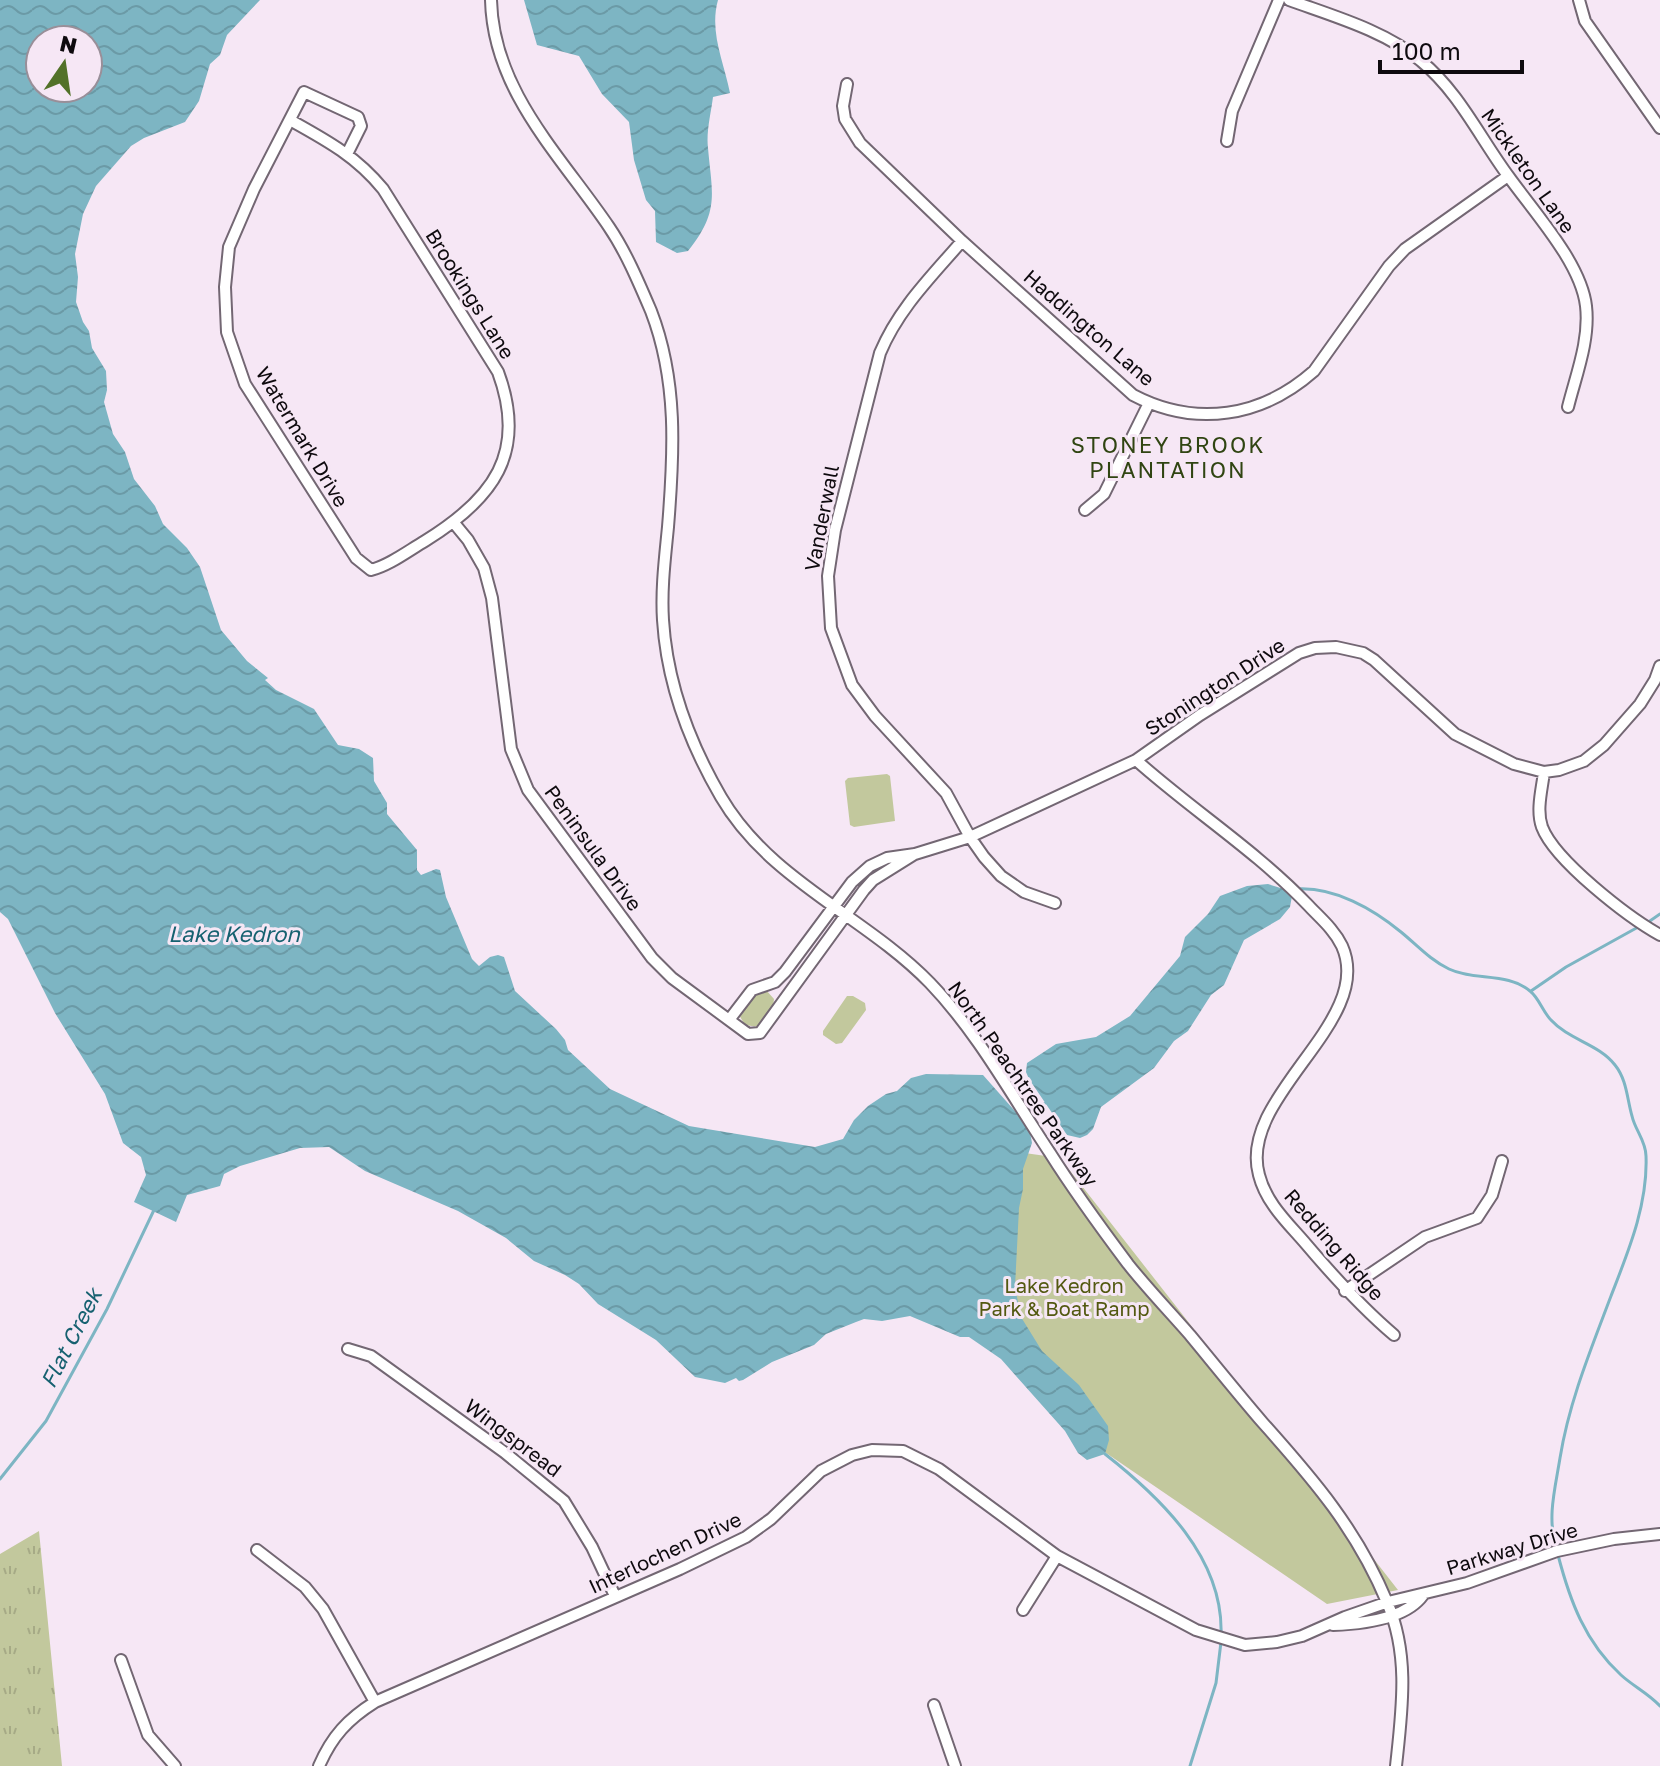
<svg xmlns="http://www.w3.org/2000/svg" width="1660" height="1766" font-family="'Golos Text',sans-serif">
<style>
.grass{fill:url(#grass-tufts)}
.green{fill:#c2c89d}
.water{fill:url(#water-waves);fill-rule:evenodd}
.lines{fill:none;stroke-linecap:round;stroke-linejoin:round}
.stream{stroke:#7db5c3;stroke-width:3}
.minor-casing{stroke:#736773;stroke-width:14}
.minor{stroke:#fff;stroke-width:10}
.labels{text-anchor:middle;stroke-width:6;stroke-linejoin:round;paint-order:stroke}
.street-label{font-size:20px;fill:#0e0a0e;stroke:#f6e7f5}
.park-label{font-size:20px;fill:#535911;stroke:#f6e7f5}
.neighbourhood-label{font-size:22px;letter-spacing:2px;fill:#304512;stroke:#f6e7f5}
.water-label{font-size:22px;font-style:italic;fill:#166170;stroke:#f6e7f5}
</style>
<defs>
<pattern id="grass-tufts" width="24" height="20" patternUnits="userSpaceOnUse" patternTransform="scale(2)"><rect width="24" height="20" fill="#c2c89d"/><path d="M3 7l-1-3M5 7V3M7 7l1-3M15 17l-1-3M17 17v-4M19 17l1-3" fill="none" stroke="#a6aa86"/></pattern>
<pattern id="water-waves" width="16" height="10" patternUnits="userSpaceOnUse" patternTransform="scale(2)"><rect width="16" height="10" fill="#7db5c3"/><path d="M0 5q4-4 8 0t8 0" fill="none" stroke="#6b9aa6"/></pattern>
</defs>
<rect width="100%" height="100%" fill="#f6e7f5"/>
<path class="grass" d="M766 990 774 999 773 1008 758 1027 745 1025 739 1015 750 994Z
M39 1531 62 1766H0V1554Z"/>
<path class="green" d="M887 774 890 776 895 821 854 827 850 825 845 781 848 778Z
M847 996H853L865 1003 866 1010 842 1043 836 1044 823 1035V1031Z
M1011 1151 1060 1158 1398 1590 1327 1604 1090 1442 990 1343Z"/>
<path class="water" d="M0 0H260L227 35 220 55 210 64 199 101 185 122 144 138 131 146 96 186 83 214 75 254 78 277 76 302 83 322 89 331 92 348 106 371 107 390 104 402 113 434 125 452 134 479 155 506 163 524 187 548 200 567 221 630 247 661 268 678 265 680 276 690 314 709 338 745 359 749 373 758 374 781 387 803V814L417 850V870L421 875 436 869 440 870 446 897 472 959 479 966 490 957 498 955 504 957 515 991 556 1029 565 1040 568 1050 610 1089 689 1126 815 1147 843 1139 854 1120 868 1106 886 1094 897 1091 911 1078 926 1074 983 1075 1029 1127 1032 1143 1023 1169V1189L1019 1208 1015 1287 1021 1317 1042 1351 1079 1385 1108 1426 1109 1440 1105 1454 1087 1460 1078 1453 1065 1431 1001 1359 969 1337H960L910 1316 882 1321 864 1319 856 1322 826 1334 814 1345 772 1362 743 1380 739 1381 736 1378 725 1383 695 1377 656 1340 598 1304 579 1284 565 1275 534 1261 506 1238 458 1211 365 1171 329 1147 300 1148 240 1166 224 1174 220 1186 187 1195 176 1222 134 1202 146 1175 141 1157 123 1143 105 1094 55 1013 8 919 0 912ZM40 40H88V88H40Z
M524 0H718C709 32 724 62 730 93L713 97C711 113 706 132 708 148 712 194 720 211 688 251L677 253 656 242 655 211 646 200 634 160 629 122 602 94 579 56 537 45Z
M1268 884 1287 890 1292 896 1290 907 1280 919 1244 940 1224 985 1211 995 1188 1031 1174 1041 1154 1068 1101 1107 1093 1129 1087 1135 1080 1138 1067 1135 1029 1079 1026 1072 1027 1063 1056 1044 1096 1037 1130 1016 1180 956 1185 937 1208 914 1220 896 1247 886Z"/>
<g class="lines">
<path class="stream" d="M1297 889C1335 887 1373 909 1401 932 1417 945 1430 960 1449 969 1474 981 1508 972 1530 991 1539 998 1543 1012 1551 1020 1569 1040 1599 1044 1615 1065 1627 1080 1627 1099 1632 1116 1635 1130 1646 1141 1646 1156 1648 1205 1628 1252 1611 1296 1591 1349 1569 1402 1560 1458 1555 1489 1547 1517 1556 1548
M1647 923 1660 914
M1531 991 1566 967 1640 926
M1032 1110 1046 1103
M1105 1454C1161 1498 1224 1558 1221 1635
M0 1479 46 1421 107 1309 154 1210
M1558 1555C1570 1601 1585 1642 1621 1675 1633 1686 1649 1694 1660 1706
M1190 1766 1216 1683 1221 1642"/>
<g class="minor-casing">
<path id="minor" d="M491 0C493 91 561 156 609 227 626 252 639 283 651 311 678 381 674 453 668 527 665 558 661 589 663 620 667 684 689 742 721 797 770 881 865 916 930 983 978 1033 1012 1096 1050 1153 1074 1191 1101 1228 1128 1264 1147 1288 1169 1311 1190 1335 1214 1364 1238 1394 1263 1423 1314 1480 1357 1530 1387 1602 1410 1655 1402 1710 1396 1766
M1289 0C1333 16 1386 31 1421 61 1459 92 1480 138 1509 177 1534 212 1581 263 1586 306 1590 340 1576 375 1568 407
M1579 0 1585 21 1660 128
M847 84 843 106 845 119 860 143 962 241 1133 395C1196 428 1262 417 1314 371L1389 266 1405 249 1508 176
M290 120C326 140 356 156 383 189L498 372C528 453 493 499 425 541 408 551 390 565 371 570L356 558 245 384 227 332 225 287 229 247 254 189 304 92 358 117 361 126 347 154
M1227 141 1232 111 1279 0
M962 241C931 277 899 308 880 353L835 530 828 576 831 628 852 685 875 716 946 793 970 837 984 857 1001 876 1024 892 1055 903
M1085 510 1104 494 1149 403
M454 523 468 540 484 568 492 598 511 749 528 790 652 958 672 978 748 1034 760 1033 864 890 873 880 913 855
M1136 760C1192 810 1255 850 1307 904 1319 917 1334 929 1342 946 1376 1022 1237 1096 1259 1175 1266 1203 1288 1223 1306 1244 1334 1277 1361 1307 1394 1335
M1544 772C1542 789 1536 810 1542 827 1555 861 1628 917 1660 935
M729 1020 752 990 775 982 785 972 852 882 870 866 887 858 915 854 970 837 1136 760 1200 715 1299 653 1315 648 1336 647 1363 653 1374 660 1455 734 1514 764 1544 772 1559 770 1584 761 1604 745 1640 704 1655 680 1660 666
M1345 1291 1425 1237 1477 1218 1492 1195 1502 1161
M348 1349 371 1356 504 1452 564 1501 592 1547 615 1596
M257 1550 305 1587 323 1609 375 1702
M1023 1610 1057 1556
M1333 1625C1361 1624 1406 1619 1423 1595
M121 1660 148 1735 175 1766
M934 1705 955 1766
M319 1766C332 1736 348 1719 375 1702L680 1569 746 1537 771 1519 821 1471 852 1455 872 1450 903 1451 939 1469 1057 1556 1196 1630 1245 1645 1277 1642 1302 1636 1345 1617 1388 1602 1467 1583 1557 1551 1614 1539 1660 1534"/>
</g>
<use href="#minor" class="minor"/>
</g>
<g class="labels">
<g class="street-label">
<text transform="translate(1528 171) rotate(55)" y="7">Mickleton Lane</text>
<text transform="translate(470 294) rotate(58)" y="7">Brookings Lane</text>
<text transform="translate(1089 328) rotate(41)" y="7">Haddington Lane</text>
<text transform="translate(302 437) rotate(59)" y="7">Watermark Drive</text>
<text transform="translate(822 518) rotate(-79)" y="7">Vanderwall</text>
<text transform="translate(1215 687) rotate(-33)" y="7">Stonington Drive</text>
<text transform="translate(593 848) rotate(54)" y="7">Peninsula Drive</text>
<text transform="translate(1023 1084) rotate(55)" y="7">North Peachtree Parkway</text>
<text transform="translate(1334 1245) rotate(49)" y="7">Redding Ridge</text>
<text transform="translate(513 1438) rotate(37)" y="7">Wingspread</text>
<text transform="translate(1512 1549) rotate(-17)" y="7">Parkway Drive</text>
<text transform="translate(665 1553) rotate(-25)" y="7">Interlochen Drive</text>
</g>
<g class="park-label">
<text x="1064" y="1293">Lake Kedron<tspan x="1064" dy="23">Park &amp; Boat Ramp</tspan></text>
</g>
<g class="neighbourhood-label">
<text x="1168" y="453">STONEY BROOK<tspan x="1168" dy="25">PLANTATION</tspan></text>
</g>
<g class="water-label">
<text x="234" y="942">Lake Kedron</text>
<text transform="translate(71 1338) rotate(-63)" y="8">Flat Creek</text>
</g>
</g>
<g transform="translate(64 64) rotate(13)"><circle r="38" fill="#f6e7f5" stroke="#998f99" stroke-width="2"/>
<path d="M0-6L14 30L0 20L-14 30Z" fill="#527128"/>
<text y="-12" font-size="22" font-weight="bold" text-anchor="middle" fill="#0e0a0e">N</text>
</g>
<path d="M1380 60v12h142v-12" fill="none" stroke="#0e0a0e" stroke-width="4"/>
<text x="1392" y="60" font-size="24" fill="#0e0a0e" stroke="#f6e7f5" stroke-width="6" paint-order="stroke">100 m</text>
</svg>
